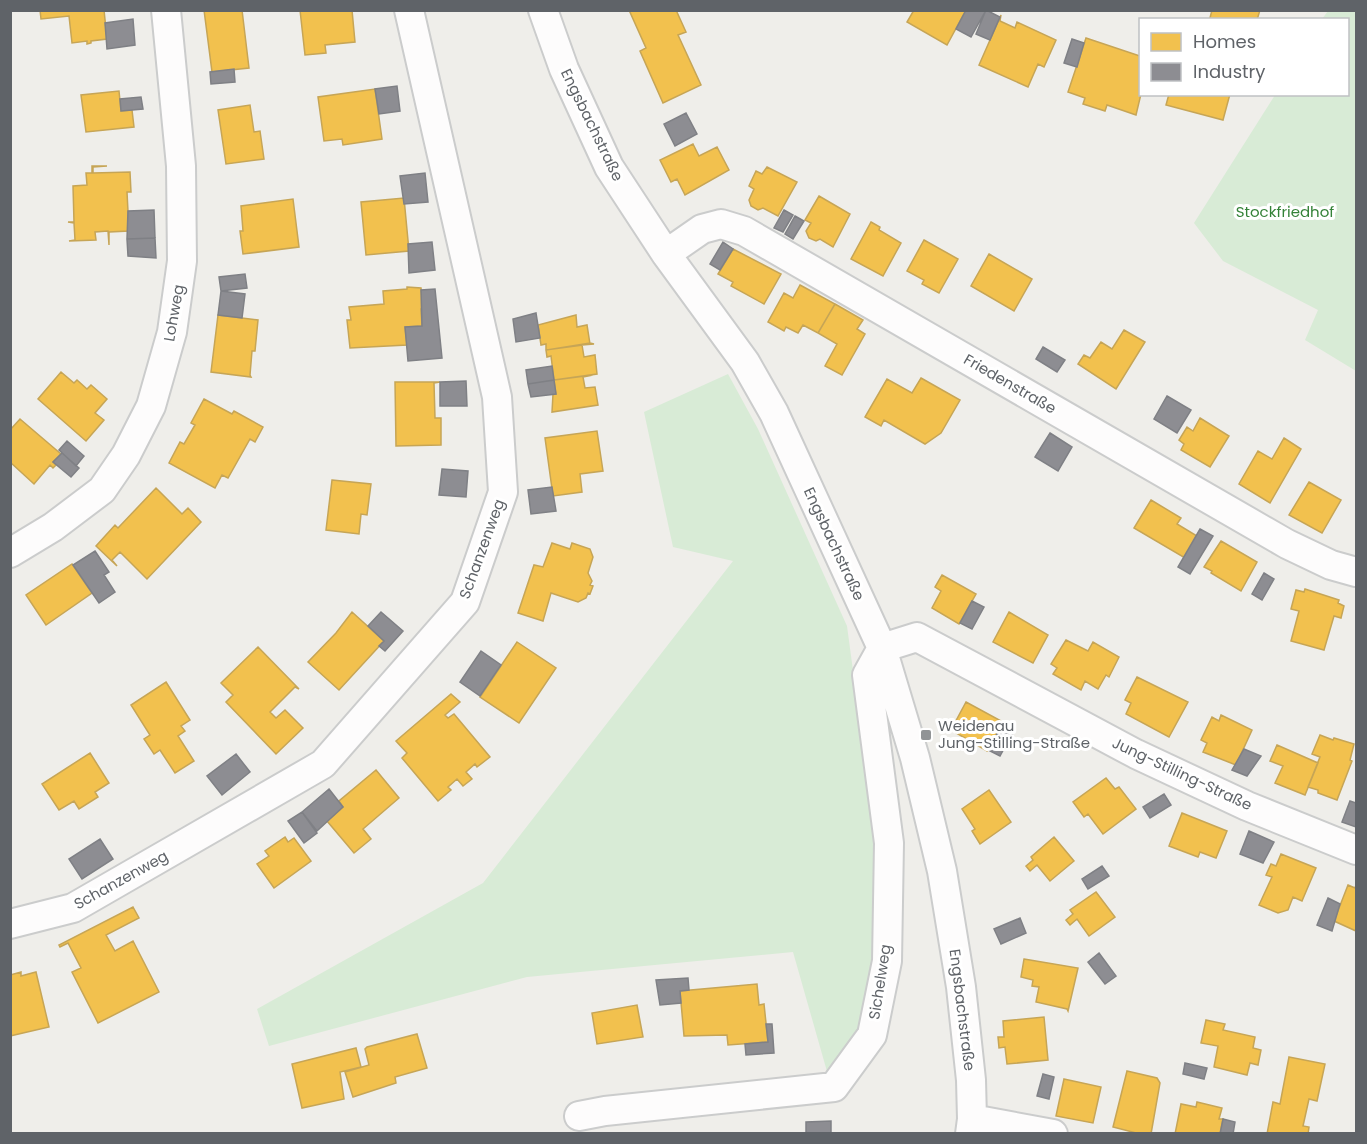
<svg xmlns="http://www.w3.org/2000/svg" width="1367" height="1144" font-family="Poppins,sans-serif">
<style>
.green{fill:#d8ebd6}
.homes{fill:#f2c14e;stroke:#c6a556;stroke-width:1.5}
.industry{fill:#8d8d92;stroke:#7f8085;stroke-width:1.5}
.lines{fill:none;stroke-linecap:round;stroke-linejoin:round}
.minor-casing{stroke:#cbcccc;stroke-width:32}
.minor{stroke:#fdfcfc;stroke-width:28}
.poi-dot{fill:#919496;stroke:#fff;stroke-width:2}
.labels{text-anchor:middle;stroke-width:6;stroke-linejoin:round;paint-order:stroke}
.street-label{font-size:15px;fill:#5f6368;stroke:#fff}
.park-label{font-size:15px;fill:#348238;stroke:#fff}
.poi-label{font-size:15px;fill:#5f6368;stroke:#fff;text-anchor:start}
</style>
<rect width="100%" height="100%" fill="#efeeea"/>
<path class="green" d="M1328 11H1356V371L1305 340 1318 310 1223 261 1194 223 1275 95 1348 94V20L1322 19Z
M728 374 758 429 847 626 877 849 878 958 859 1030 828 1075 793 952 527 977 269 1046 257 1009 483 883 733 561 673 547 644 412Z"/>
<path class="homes" d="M40 10H104L107 39 91 41V43L87 44V41L72 43 69 16 41 19Z
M204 10H242L249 68 212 72Z
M300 10H352L355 42 325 45 326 53 305 55Z
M629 10H676L686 32 678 35 701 85 663 103 640 51 646 48Z
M914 10H966L947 45 907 22Z
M1212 10H1260L1257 20H1213L1210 18Z
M1001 15 1000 21 1015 28 1017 22 1056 40 1044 67 1038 64 1028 87 979 65Z
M1086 38 1140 56 1141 94 1136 115 1107 105 1105 111 1083 104 1085 98 1068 92Z
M375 89 382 139 343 145 342 139 324 141 318 97Z
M119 91 121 111 132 110 134 127 86 132 81 95Z
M1169 94H1230L1223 120 1166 105Z
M250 105 254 132 260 131 264 159 226 164 218 110Z
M693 144 699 156 717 147 729 170 685 195 677 179 671 182 660 160Z
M92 166H107L93 167V173L130 172 131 192H127L129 231 109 232V245L108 231 95 232 96 240 69 241 75 240 74 223 68 222H74L73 186 87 185 86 173H92Z
M767 167 797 182 778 216 763 208 758 210 751 206 749 200 754 189 749 186 756 171 762 174Z
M819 196 850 214 833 247 820 239 816 241 809 238 806 231 811 223 805 220Z
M404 198 409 251 366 255 361 202Z
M293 199 299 247 243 254 240 231H243L241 206Z
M871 222 880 227 879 230 901 243 883 276 851 259Z
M924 240 958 259 939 293 922 284 924 280 907 271Z
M733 249 781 274 764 304 731 286 733 282 718 274Z
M989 254 1032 279 1014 311 971 286Z
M800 285 835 304 818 333 803 325 798 333 786 327 784 331 768 322 784 293 793 298Z
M407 287 421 288 423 308 421 309 422 326 405 327 407 345 350 348 347 320H351L349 307 384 304 383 291 407 289Z
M835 304 863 320 857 329 865 334 842 375 825 366 837 344 818 333Z
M218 315 258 320 255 351H252L250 375 251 377 211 372Z
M576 315 577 327 587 325 590 344 546 350V344L541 345 538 325Z
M1124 330 1145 342 1116 389 1078 364 1084 355 1090 358 1101 342 1112 349Z
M590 343 594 344 582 345 584 357 595 355 597 374 554 380 551 356 547 357 546 350Z
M61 372 74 383 77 380 87 389 91 385 107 399 95 413 104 420 86 441 38 399Z
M593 375 583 377 585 388 595 387 598 405 552 412 553 394H556L554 380Z
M921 378 960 400 941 433 925 444 884 420 881 426 865 417 887 379 912 393Z
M395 382H440L434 383 435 418H441V445L396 446Z
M204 399 232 414 234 411 263 427 255 442 250 439 228 478 222 475 215 488 169 463 180 442 184 444 195 425 191 423Z
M1200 418 1229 436 1210 467 1181 450 1184 444 1179 440 1187 427 1193 431Z
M20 419 61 454 53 462 56 465 53 468 50 465 34 484 10 462V430Z
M597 431 603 471 580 474 582 492 553 496 545 438Z
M1284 438 1301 449 1270 503 1239 484 1258 451 1272 459Z
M332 480 371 484 367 515 361 514 359 534 326 530Z
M1309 482 1341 500 1322 533 1289 515Z
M156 488 182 514 188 508 201 522 147 579 120 552 112 560 117 566 96 546 115 525 118 528Z
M1151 500 1181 518 1177 524 1197 536 1185 558 1134 528Z
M1221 541 1257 562 1241 591 1211 573 1212 571 1204 567Z
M552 543 570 549 572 543 590 549 593 557 588 573 592 581 590 585 593 586 590 594 588 593 586 598 578 602 551 593 543 621 518 613 534 565 543 567Z
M72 564 92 593 46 625 26 595Z
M942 575 976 594 959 624 932 608 941 591 935 587Z
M1305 589 1339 600 1338 603 1344 606 1341 618 1334 616 1324 650 1291 641 1299 611 1291 609 1296 590 1304 592Z
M352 612 384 641 339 690 308 662 336 633Z
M1009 612 1048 635 1033 663 993 642Z
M1066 640 1088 651 1093 642 1119 657 1109 677 1106 675 1098 689 1085 681 1081 690 1053 674 1057 668 1051 664Z
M517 642 556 668 519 723 480 697Z
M258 647 299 689 295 687 270 712 276 718 285 710 303 728 276 754 226 702 233 695 221 683Z
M1137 677 1188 702 1169 737 1126 714 1131 703 1125 700Z
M166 682 190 720 181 726 185 731 178 736 194 761 175 773 160 750 154 754 144 739 150 735 131 705Z
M451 694 460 702 445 715 448 718 454 714 490 757 477 767 475 764 466 772 472 779 463 786 457 779 448 787 451 790 438 801 402 758 407 753 396 741Z
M966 702 1003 722 987 751 951 730Z
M1221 715 1252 730 1236 765 1203 752 1207 743 1201 740 1212 717 1219 721Z
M1320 735 1333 740 1334 738 1354 744 1350 760 1352 761 1337 800 1318 793V790L1308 787 1320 757 1312 754Z
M1277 745 1318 763 1305 795 1275 783 1283 766 1270 761Z
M90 753 109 783 95 792 98 797 79 809 74 801 59 810 42 784Z
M376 770 399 798 363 829 371 839 354 853 327 821 343 807 339 801Z
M1106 778 1115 789 1119 787 1136 809 1103 834 1088 814 1084 817 1073 802Z
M989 790 1011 822 980 844 972 831 975 829 962 809Z
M1182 813 1227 831 1216 858 1200 852 1198 857 1169 846Z
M285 837 288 842 294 838 311 861 274 888 257 864 269 856 265 851Z
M1054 837 1074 861 1050 881 1037 865 1030 871 1026 866 1033 860 1031 857Z
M1281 854 1316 868 1302 901 1293 897 1288 910 1278 913 1259 905 1272 877 1266 875 1271 864 1276 866Z
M1348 885 1355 888 1356 885V931L1334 921Z
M1096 892 1115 917 1089 936 1077 919 1070 925 1066 920 1073 914 1070 910Z
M133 907 139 918 106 935 115 951 133 941 159 992 98 1023 72 972 81 968 68 943 60 947 59 945Z
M1024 959 1078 968 1068 1011 1067 1009 1036 1002 1039 987 1032 986 1033 980 1021 977Z
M21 972V976L36 972 49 1027 10 1036V975Z
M757 984 759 1005 764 1004 768 1042 728 1045 727 1035 684 1036 680 991Z
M637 1005 643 1037 597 1044 592 1013Z
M1044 1017 1048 1060 1007 1064 1005 1047 999 1048 998 1037H1004L1003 1021Z
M1206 1020 1225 1024 1223 1030 1255 1037 1253 1048 1261 1050 1258 1065 1250 1063 1247 1075 1214 1067 1218 1046 1201 1043Z
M417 1034 427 1068 395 1077 396 1083 353 1097 345 1072 369 1065 365 1049 367 1047Z
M356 1048 361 1067 340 1072 344 1099 302 1108 292 1064Z
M1289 1057 1325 1064 1317 1101 1309 1099 1303 1126 1309 1127 1308 1134H1267L1273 1102 1280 1104Z
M1127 1071 1157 1078 1160 1083 1151 1134H1140L1113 1127Z
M1064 1079 1101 1087 1093 1123 1056 1116Z
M1197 1102 1222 1108 1219 1119H1223L1220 1134H1175L1181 1104 1196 1107Z"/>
<path class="industry" d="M966 10H986L971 37 956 29Z
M986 10 1000 17 990 40 976 34Z
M133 19 135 45 107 49 105 23Z
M1072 39 1084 43 1077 67 1064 63Z
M234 69 235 82 211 84 210 72Z
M397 86 400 111 379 114 375 89Z
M141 97 143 109 121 111 120 99Z
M686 113 697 134 675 146 664 124Z
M425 173 428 202 404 204 400 176Z
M154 210 155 238 127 239 128 211Z
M784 210 793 215 783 232 774 228Z
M795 216 804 221 793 239 785 234Z
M155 238 156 258 128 256 127 239Z
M432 242 435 270 409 273 408 244Z
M723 242 733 249 720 270 710 264Z
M245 274 247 288 221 291 219 277Z
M435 289 442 358 408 361 405 327 422 326 421 290Z
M221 291 245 294 242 318 218 315Z
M536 313 540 338 516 342 513 319Z
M1043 347 1065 360 1057 372 1036 359Z
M552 366 554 380 528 384 526 370Z
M554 380 556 394 531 397 528 384Z
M466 381 467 406H440V382Z
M1167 396 1191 410 1177 433 1154 419Z
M1050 433 1072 447 1058 471 1035 457Z
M67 441 84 456 76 466 59 450Z
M62 453 79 468 71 477 53 462Z
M442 469 468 471 466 497 439 495Z
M552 487 556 511 531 514 528 490Z
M1200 529 1213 536 1190 574 1178 567Z
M95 551 109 572 104 575 115 592 99 603 73 565Z
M1264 573 1274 579 1262 600 1252 594Z
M972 601 984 607 972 629 960 623Z
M381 612 403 631 385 651 379 646 384 641 368 626Z
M481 651 501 665 480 696 460 682Z
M1002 725 1013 732 1000 756 988 750Z
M1244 749 1261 756 1247 776 1232 770Z
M236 754 250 772 222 795 207 776Z
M329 789 343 807 317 831 302 812Z
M1164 794 1171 805 1150 818 1143 807Z
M1350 801 1356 803V827L1342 822Z
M302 812 317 833 304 843 288 821Z
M1249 831 1274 842 1263 863 1240 854Z
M100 839 113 859 82 879 69 859Z
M1102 866 1109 876 1088 889 1082 879Z
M1328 898 1340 904 1332 931 1317 925Z
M1020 918 1026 933 1001 944 994 929Z
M1099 953 1116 976 1105 984 1088 962Z
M688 978 689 990 680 991 681 1003 660 1005 656 980Z
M766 1024H772L774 1053 746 1055 745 1044 768 1042Z
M1185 1063 1207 1068 1204 1079 1183 1074Z
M1043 1074 1054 1077 1049 1099 1037 1096Z
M1223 1119 1235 1122 1233 1134H1220Z
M831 1121V1134H806V1122Z"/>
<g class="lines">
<g class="minor-casing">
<path id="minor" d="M543 10 564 69 609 167 666 254 745 362 774 413 882 648 915 758 942 871 961 987 971 1080 972 1119 970 1134
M666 254 702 229 721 224 744 231 1287 544 1331 565 1356 572
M10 553 53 527 102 490 126 455 151 406 172 332 182 261 181 166 166 10
M10 924 73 908 323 764 465 602 503 492 497 397 409 10
M579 1116 605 1111 834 1087 872 1035 887 961 889 843 867 675 882 648 917 637 1136 754 1247 806 1356 850
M972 1119 1053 1134"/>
</g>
<use href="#minor" class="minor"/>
</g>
<rect class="poi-dot" x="920" y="729" width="12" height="12" rx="3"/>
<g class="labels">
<g class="street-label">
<text transform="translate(592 125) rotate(64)" y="5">Engsbachstraße</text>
<text transform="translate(174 313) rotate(-80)" y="5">Lohweg</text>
<text transform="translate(1010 384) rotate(30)" y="5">Friedenstraße</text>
<text transform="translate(834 544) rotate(65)" y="5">Engsbachstraße</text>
<text transform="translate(482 549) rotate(-70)" y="5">Schanzenweg</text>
<text transform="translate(1182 774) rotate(25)" y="5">Jung-Stilling-Straße</text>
<text transform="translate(121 880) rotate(-29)" y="5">Schanzenweg</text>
<text transform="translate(880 982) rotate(-81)" y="5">Sichelweg</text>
<text transform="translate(962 1010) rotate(83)" y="5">Engsbachstraße</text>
</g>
<g class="park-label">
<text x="1285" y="217">Stockfriedhof</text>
</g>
<g class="poi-label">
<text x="938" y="731">Weidenau<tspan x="938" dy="17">Jung-Stilling-Straße</tspan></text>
</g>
</g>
<rect width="1367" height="1144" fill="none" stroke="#5f6368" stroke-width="24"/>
<rect x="1139" y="18" width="210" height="78" fill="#ffffff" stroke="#bfc1c3" stroke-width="1.5"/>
<rect x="1151" y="33" width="30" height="18" fill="#f2c14e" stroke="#bfc1c3" stroke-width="1.5"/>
<text x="1193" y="48" font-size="18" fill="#5f6368">Homes</text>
<rect x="1151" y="63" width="30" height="18" fill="#8d8d92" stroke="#bfc1c3" stroke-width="1.5"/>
<text x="1193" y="78" font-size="18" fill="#5f6368">Industry</text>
</svg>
